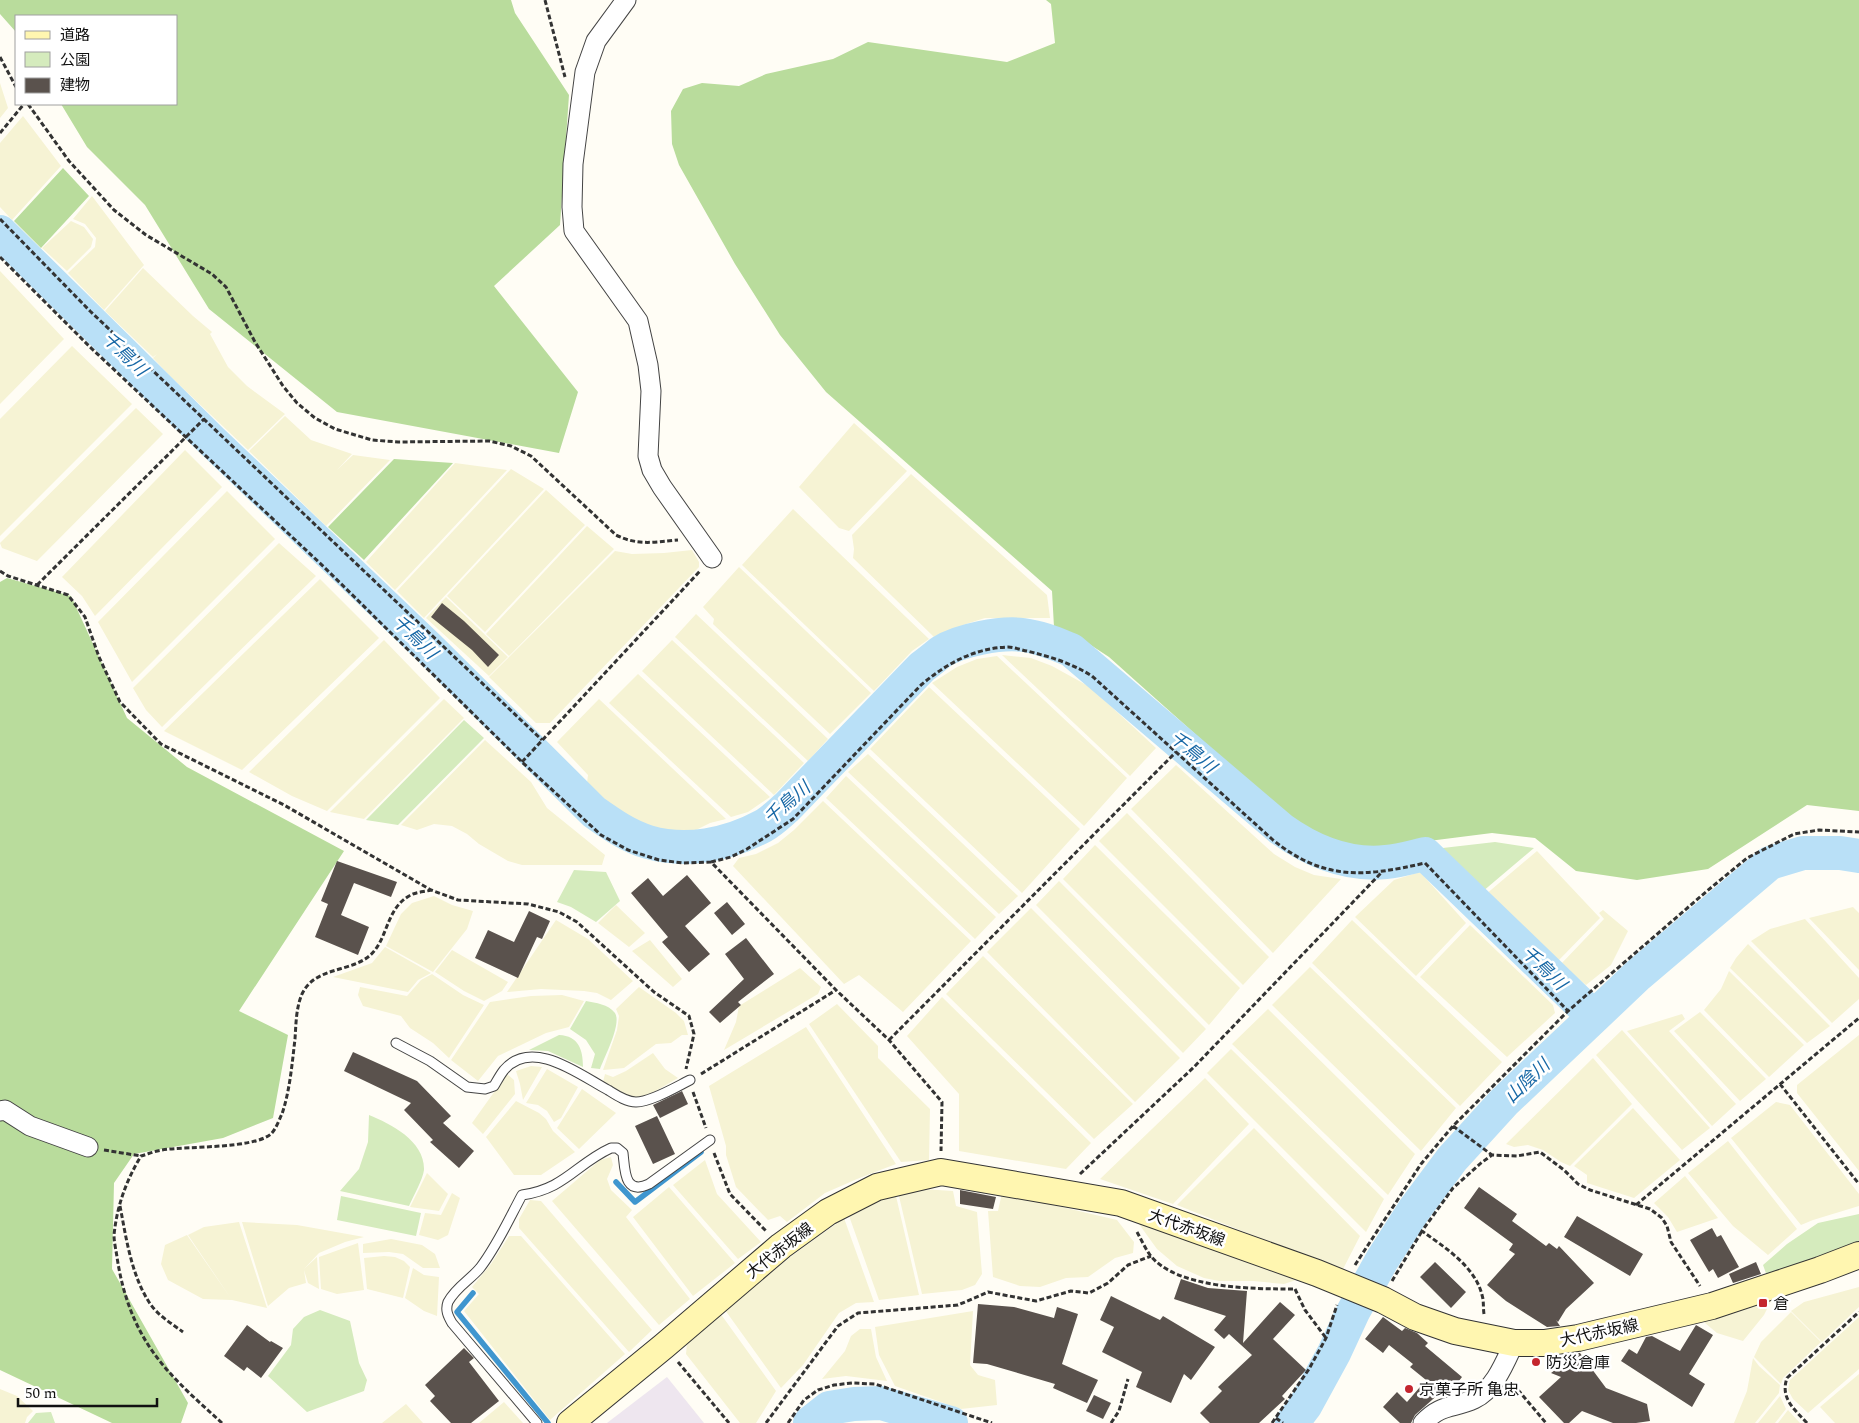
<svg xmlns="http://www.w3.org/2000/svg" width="1859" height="1423" font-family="Spectral,'Noto Sans JP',serif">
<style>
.industrial{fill:#eee6ef}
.farmland{fill:#f6f3d4}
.green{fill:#d5ebbd}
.forest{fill:#b9dc9c}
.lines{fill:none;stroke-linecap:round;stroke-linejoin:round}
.stream{stroke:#3f96cf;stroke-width:5.5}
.river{stroke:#b9e0f7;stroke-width:34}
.building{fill:#5a524d}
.lane-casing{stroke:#444;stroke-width:11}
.street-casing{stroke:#444;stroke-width:21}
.secondary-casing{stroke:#333;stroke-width:28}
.path{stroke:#333;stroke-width:3;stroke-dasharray:5 2.5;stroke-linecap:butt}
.lane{stroke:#fff;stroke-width:9}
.street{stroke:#fff;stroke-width:19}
.secondary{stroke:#fff6b0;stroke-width:26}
.poi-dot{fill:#c4262e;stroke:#fff;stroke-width:2}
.labels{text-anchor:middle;stroke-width:5;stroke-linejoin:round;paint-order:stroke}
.street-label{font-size:16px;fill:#111;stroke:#fff}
.poi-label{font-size:16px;fill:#111;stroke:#fff;text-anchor:start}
.water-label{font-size:18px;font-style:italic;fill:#1768a6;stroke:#fff}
</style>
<rect width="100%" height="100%" fill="#fffdf5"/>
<path class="industrial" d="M667 1377 704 1423H607Z"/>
<path class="farmland" d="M0 83 8 108 0 118Z
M23 116 61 166 12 220 0 207V143Z
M92 196 144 265 104 310 68 273 95 247 96 238 85 224 73 219Z
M71 221 84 227 93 239 91 247 67 271 42 248Z
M143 268 193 316 212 332 210 334 228 367 247 386 285 414 248 450 170 376 153 358 157 354 153 357 105 311Z
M0 271 64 339 0 404Z
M72 346 132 404 0 536V419Z
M136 408 163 434 37 561 2 548 0 543Z
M285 416 311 440 352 454 337 470 353 455 390 460 326 526 249 451Z
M854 423 907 471 849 531 839 528 799 487Z
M185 450 222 487 95 616 82 596 62 577Z
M455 463 507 470 395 590 366 562Z
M511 469 544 489 424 618 397 591Z
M911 474 1047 595 1050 618H985L966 624 934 637 853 558 854 549 852 535Z
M546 490 585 525 485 632 447 596Z
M227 491 275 539 132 682 98 622Z
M793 509 929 639 912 651 874 691 742 565Z
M587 526 614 549 509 656 486 634Z
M279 543 316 576 162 727 146 710 133 688Z
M692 550 699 562V567L550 723H536L489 677 615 551 632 554 664 553Z
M739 567 871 693 830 734 713 624 714 619 703 607Z
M320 579 379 638 242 770 164 731Z
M446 597 508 657 489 676 426 618Z
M696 614 828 739 808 761 675 637Z
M384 640 440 698 327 811 292 796 249 772Z
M672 640 804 763 774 795 642 671Z
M1002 655 1031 658 1052 666 1090 687 1156 748 1130 776Z
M997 656 1127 778 1084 826 932 683 957 667 977 659Z
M638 674 770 797 748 812 731 817 609 703Z
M929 687 1080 829 1022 893 870 749Z
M444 699 464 718 364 819 330 812Z
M599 699 726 819 710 823 696 830 676 831 656 828 635 820 611 805 587 783 588 775 557 742Z
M485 740 531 782 547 808 605 855 602 865H522L508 861 479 844 467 834 452 826 434 824 417 830 401 825Z
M868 754 1018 896 999 914 848 772Z
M1176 765 1274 854 1295 867 1314 875 1341 879 1273 953 1131 809Z
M846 776 996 917 975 939 826 798Z
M823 801 971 941 903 1012 859 975 844 984 733 866 739 858 756 854 778 843 794 830Z
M1127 813 1269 957 1243 985 1099 841Z
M1095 845 1240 988 1209 1025 1063 879Z
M1537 851 1600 918 1558 961 1507 919 1485 895Z
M1420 872 1466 923 1416 976 1355 917 1394 880Z
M1059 881 1206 1029 1183 1053 1036 905Z
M434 896 452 905 473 911 467 929 433 972 386 946 401 914 412 903Z
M616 905 645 933 629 947 598 923Z
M1853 907 1859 913V970L1809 918Z
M1031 908 1180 1058 1135 1102 987 952Z
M1603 910 1628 931 1611 965 1586 985 1561 964 1604 919 1599 913Z
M1805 919 1859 978V999L1832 1023 1751 941 1770 929Z
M556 920 588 939 633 981 611 1000 597 993 584 991 541 989 507 992Z
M1352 920 1502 1062 1460 1106 1312 963Z
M1470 925 1553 1005 1555 1013 1507 1057 1420 977Z
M650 940 682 979 673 987 632 951Z
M1748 944 1830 1026 1807 1043 1730 968 1736 958Z
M385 947 431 973 418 980 408 992 333 977 372 963Z
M452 950 508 982 502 991 484 1001 464 991 435 972Z
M983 956 1133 1104 1094 1139 946 994Z
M1310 967 1456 1108 1421 1151 1272 1005Z
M800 968 821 987 818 994 724 1050 736 1022 739 1006Z
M1729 971 1804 1045 1769 1077 1704 1010 1721 989Z
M432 974 463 995 484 1005 449 1058 433 1043 410 1028 401 1016 363 1006 358 995 360 987 407 996 421 980Z
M639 987 676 1013 684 1021 688 1035H682L671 1043 656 1044 624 1068 603 1070 617 1030 619 1016 616 1009Z
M562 995 584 1001 569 1027 546 1033 498 1056 478 1081 451 1060 490 1002 531 996Z
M942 997 1091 1143 1066 1169 959 1151V1094L907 1036Z
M837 1004 878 1046V1058L930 1109 929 1160 901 1162 809 1024Z
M1268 1009 1415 1154 1388 1195 1232 1044Z
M1700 1012 1766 1079 1740 1101 1674 1031Z
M1682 1014 1685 1019 1669 1031 1736 1104 1712 1126 1627 1031Z
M806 1027 896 1164 857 1179 825 1193 787 1222 780 1216 768 1220 736 1187 726 1155V1146L709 1086Z
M1622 1030 1710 1128 1682 1150 1596 1055Z
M1859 1035V1171L1797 1093V1085Z
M1231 1049 1384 1199 1366 1232 1207 1073Z
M653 1053 665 1069 678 1078 647 1096 638 1098 627 1095 603 1082 605 1074 613 1077 626 1071Z
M1593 1058 1632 1104 1570 1166 1561 1162 1543 1150 1528 1145 1514 1147 1506 1144Z
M531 1066 542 1067 523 1100 520 1084 516 1071Z
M547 1069 578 1087 561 1118 554 1122 547 1111 538 1105 526 1103Z
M507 1074 514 1080 515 1094 483 1134 472 1123Z
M1205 1078 1249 1124 1173 1204 1100 1179Z
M582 1089 616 1113 579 1149 557 1128Z
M516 1101 539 1113 546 1119 553 1131 575 1152 541 1175H514L486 1137Z
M1776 1102 1790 1105 1859 1194V1206L1813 1220 1801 1225 1731 1138Z
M1633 1108 1680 1160 1634 1198 1587 1183V1175L1574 1166Z
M1254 1128 1360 1236 1342 1271 1177 1205Z
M1728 1141 1797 1229 1768 1255 1733 1226 1688 1173Z
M611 1157 613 1165 607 1179 611 1190 632 1210 626 1217 690 1299 659 1325 552 1201 600 1160Z
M705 1160 717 1194 761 1242 738 1259 673 1185Z
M427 1173 448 1194 439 1211 410 1207Z
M1685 1176 1718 1218 1677 1232 1668 1217 1654 1203Z
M669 1187 735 1263 693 1296 633 1217Z
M922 1189 953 1191 956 1206 977 1212 982 1274 975 1285 962 1290 922 1294 898 1192Z
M452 1193 460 1198 448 1235 438 1240 419 1235 425 1213 441 1215Z
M1002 1193 1117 1220 1134 1242 1133 1253 1115 1258 1088 1277 1066 1278 1040 1287 1020 1286 993 1277 988 1211H998Z
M896 1196 919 1295 879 1300 848 1213 877 1199Z
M530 1200 541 1201 652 1330 629 1352 519 1228V1219Z
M844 1218 874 1302 856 1303 839 1313 803 1365 781 1388 725 1310 793 1255Z
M1136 1220 1299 1279 1284 1284 1253 1281H1219L1204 1278 1177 1266 1157 1249Z
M239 1222 267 1308 232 1300 188 1235 204 1227Z
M242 1222 297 1225 364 1237 345 1242 319 1253 304 1269 317 1257 319 1289 308 1283 304 1270 306 1283 289 1288 268 1306Z
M187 1235 232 1300 203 1299 168 1280 161 1264 165 1245Z
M509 1236H521L625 1354 550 1420 464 1311 479 1294 472 1287 491 1264Z
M391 1239 422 1245 435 1254 440 1268H423L403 1254 389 1252 363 1253V1244Z
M358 1243 364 1290 337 1294 321 1289 319 1257Z
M384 1256 395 1257 404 1261 410 1267 403 1298 367 1289 364 1258Z
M413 1268 424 1275 439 1277 437 1316 424 1311 405 1298Z
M1859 1287V1307L1822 1342 1791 1311 1804 1302Z
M1772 1299 1764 1315 1743 1341 1717 1333 1699 1318Z
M973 1311 970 1365 978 1375 995 1380 997 1405 961 1409 895 1386 879 1355 875 1327Z
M1791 1312 1821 1342 1783 1378 1781 1384 1754 1357 1761 1342Z
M720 1313 776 1391 756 1423H740L686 1354 687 1344Z
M1859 1317V1369L1808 1413 1793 1399 1788 1390 1790 1380Z
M860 1329H871L876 1357 887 1381 846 1376 822 1379 845 1351 851 1336Z
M1753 1358 1759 1366 1780 1385 1779 1393 1755 1423H1734L1747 1391Z
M1859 1374V1423H1835L1820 1407Z
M0 1389 17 1396 33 1411 27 1417 25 1423H0Z
M1780 1396 1786 1409 1775 1423H1758Z
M504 1402 523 1423H479Z
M406 1404 423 1423H382Z
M1788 1410 1800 1423H1778Z"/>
<path class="green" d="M464 720 484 738 398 825 366 820Z
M1495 842 1534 848 1482 892 1434 849Z
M574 870 606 872 620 901 596 922 571 907 557 902Z
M586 1001C596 1003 608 1004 615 1013 622 1024 604 1058 600 1069L591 1068 595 1054 586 1040 570 1029Z
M559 1035C579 1036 583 1050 583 1067L548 1051 529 1050Z
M369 1115C391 1124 425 1141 424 1170 423 1179 413 1197 409 1206L340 1191 359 1169 368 1142Z
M341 1196 421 1213 416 1236 337 1220Z
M1859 1214V1241L1767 1276 1763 1265 1787 1244 1818 1223Z
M320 1310 350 1321 359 1363 367 1380 364 1391 307 1412 268 1376 291 1345 293 1329 304 1317Z
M51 1412 55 1423H28L36 1413Z"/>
<path class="forest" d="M0 0H511L515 13 569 95 560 225 494 286 578 392 559 453 337 412 209 309 145 205 87 147 61 104H176V16H16V32L0 14Z
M1046 0H1859V811L1807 805 1708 869 1637 880 1576 871 1535 838 1492 833 1405 844 1377 850 1343 845 1318 837 1297 825 1109 657 1080 638 1054 627 1052 591 826 392 780 335 735 264 679 165 672 144 671 111 683 89 702 83 739 86 766 74 833 59 868 42 1007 62 1055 43 1051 4Z
M63 168 89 196 41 248 14 221Z
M394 459 453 463 364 560 328 527Z
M7 578 71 596 127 718 187 767 344 851 239 1011 288 1035 273 1118 223 1138 134 1154 114 1183 112 1269 188 1403 181 1423H112L0 1370V582Z"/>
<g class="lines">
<path class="stream" d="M616 1182 635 1202 701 1152
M473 1293 457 1312 548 1423"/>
<path class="river" d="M0 232 212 441 429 648 594 812C611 824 628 836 648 842 686 853 728 845 763 826 772 821 780 813 787 807L922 667C929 662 935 657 941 652 960 640 1001 632 1023 635 1040 637 1056 644 1071 650L1281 829C1313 852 1347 866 1386 862 1399 861 1412 857 1425 854L1593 1016
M810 1423 829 1408 854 1404 881 1403 951 1423
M1292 1423 1305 1406 1334 1353 1353 1312 1382 1260 1414 1210 1452 1159 1504 1102 1638 975 1770 863 1803 853H1840L1859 856"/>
</g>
<path class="building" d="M442 603 464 621 499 655 488 667 472 650 431 617Z
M337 861 397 882 391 897 354 883 341 915 369 927 358 955 315 937 328 904 321 901Z
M687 875 711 903 685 926 710 954 689 972 662 942 668 937 631 893 648 878 663 896Z
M727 902 745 924 732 935 714 913Z
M529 911 550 921 542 939 537 937 518 978 475 958 488 930 514 942Z
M746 938 774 974 738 1002 741 1005 720 1023 709 1012 744 979 725 954Z
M353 1052 417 1081 451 1116 443 1123 474 1151 459 1168 430 1142 433 1140 404 1110 411 1103 344 1071Z
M682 1091 688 1104 660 1118 653 1105Z
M657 1116 675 1154 653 1164 635 1126Z
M1479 1187 1517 1214 1512 1221 1546 1246 1549 1243 1557 1249 1559 1246 1594 1283 1566 1309 1558 1322 1556 1320 1560 1326 1547 1327 1506 1301 1487 1285 1515 1254 1509 1250 1513 1244 1464 1208Z
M960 1190 996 1197 993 1209 960 1204Z
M1577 1216 1643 1254 1630 1276 1564 1237Z
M1712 1228 1717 1237 1721 1235 1739 1267 1718 1278 1713 1269 1709 1272 1690 1240Z
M1435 1262 1466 1292 1451 1308 1420 1277Z
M1756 1262 1761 1274 1733 1283 1729 1274Z
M1181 1279 1208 1288 1247 1291 1243 1343 1280 1302 1295 1315 1273 1339 1306 1370 1282 1396 1285 1399 1259 1423H1210L1200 1413 1222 1391 1218 1387 1252 1355 1229 1334 1224 1339 1214 1330 1226 1316 1174 1299Z
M1111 1296 1160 1320 1163 1316 1215 1347 1191 1380 1184 1374 1171 1403 1136 1387 1142 1372 1102 1352 1114 1327 1100 1320Z
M978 1304 1014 1307 1054 1318 1057 1307 1078 1314 1062 1364 1098 1380 1087 1403 1053 1388 1055 1384 987 1364 973 1363Z
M1383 1317 1402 1331 1405 1328 1417 1333 1428 1343 1425 1346 1462 1377 1447 1396 1441 1392 1415 1415 1411 1423H1400L1383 1407 1397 1392 1407 1402 1426 1380 1410 1367 1413 1364 1389 1345 1383 1353 1365 1339Z
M247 1325 270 1342 271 1341 283 1348 261 1378 247 1367 244 1371 224 1356Z
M1696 1325 1713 1335 1689 1374 1705 1384 1692 1407 1621 1361 1629 1349 1637 1354 1646 1337 1652 1336 1680 1351Z
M464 1348 474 1358 469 1362 499 1401 471 1423H451L430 1401 435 1396 425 1385Z
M1578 1353H1580L1606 1388 1647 1404 1650 1421 1636 1423H1613L1582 1411 1569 1423H1564L1539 1397 1561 1377 1551 1373Z
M1094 1395 1111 1403 1103 1419 1086 1411Z"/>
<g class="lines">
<g class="lane-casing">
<path id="lane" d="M396 1043 430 1061 467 1087 485 1089 494 1086C497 1081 500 1075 504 1070 532 1037 580 1075 608 1090 616 1095 626 1102 636 1102 651 1102 676 1087 690 1080
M537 1423 452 1323C448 1316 445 1310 448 1302 456 1287 470 1280 480 1268 497 1246 509 1219 522 1195 565 1189 576 1164 611 1148H617L623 1153C625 1170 624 1196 649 1184L710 1140"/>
</g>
<g class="street-casing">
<path id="street" d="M626 0 596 41 585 72 573 164 572 207 574 231 638 321 648 365 651 391 648 456 652 470 662 487 712 558
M0 1111 5 1110 30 1126 88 1147
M1423 1423C1442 1403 1453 1409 1474 1399 1495 1389 1505 1362 1514 1343"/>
</g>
<g class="secondary-casing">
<path id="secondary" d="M570 1423 664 1346 781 1246 828 1212 877 1187 941 1172 1121 1203 1317 1273 1383 1300 1415 1317 1455 1331 1514 1343H1544L1578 1338 1712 1306 1820 1270 1859 1255"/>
</g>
<path class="path" d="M545 0 565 77
M0 57 16 87
M28 104 69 161 114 210 146 235 212 274 226 287 255 342 283 386 297 403 315 418 335 429 372 440 398 442 489 441 511 446 531 456 616 535C638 546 654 542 678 540
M0 133 24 104
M0 219 90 311 542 740
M0 257 90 347 324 567 522 762 601 835 628 850 659 860 683 863 711 862 836 990 889 1040 942 1102 941 1151
M0 571 8 576 68 595 85 617 99 657 120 702 161 744 284 805 431 890 458 900 528 904 559 912 577 922 654 992 689 1016 694 1034 686 1069
M37 585 204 419
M522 762 700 571
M711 862 731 857 747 849 793 819 921 685C946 664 974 648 1008 647 1014 647 1021 650 1027 651 1051 657 1071 663 1092 676L1273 840C1324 881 1364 877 1425 863L1568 1011
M889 1040 1176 752
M701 1074 836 990
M1780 1084 1859 1184
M693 1092 706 1128
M1453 1126 1492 1155
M104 1150 141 1156
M714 1153 730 1194 766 1231
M1080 1174 1194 1067 1381 873
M1636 1205 1859 1018
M120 1206C126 1237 131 1274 149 1302 157 1315 171 1323 183 1332
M1137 1232C1141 1239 1145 1248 1150 1255 1176 1289 1255 1289 1294 1289
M1355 1265 1421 1164 1453 1126 1568 1011 1707 891 1747 858 1794 834 1819 830 1859 832
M1392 1281 1422 1231
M1295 1289 1305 1310 1326 1338
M1484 1314C1483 1308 1484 1301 1482 1295 1475 1266 1444 1247 1422 1231L1453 1188 1481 1163 1492 1155 1517 1156 1540 1152 1564 1170 1578 1184 1590 1190 1650 1209 1662 1218 1667 1226 1671 1242 1700 1286
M678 1362 729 1423
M1513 1384 1546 1423
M1276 1418 1283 1423
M222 1423C198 1401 172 1379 153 1352 133 1324 122 1291 117 1257 116 1250 114 1242 114 1235 117 1206 126 1181 141 1156 148 1154 155 1151 162 1150 187 1146 253 1149 271 1134 276 1129 279 1120 282 1114 290 1090 292 1064 295 1039 296 1024 296 1008 302 994 316 964 357 974 375 950 388 933 388 908 409 896 415 892 424 892 431 890
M766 1423 838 1326 858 1313 958 1305 988 1292 1036 1301 1071 1291 1089 1293 1108 1283 1128 1265 1151 1256
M788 1423 804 1400 818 1390 834 1385 852 1383 875 1384 992 1423
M1111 1423 1119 1411 1128 1379
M1272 1423 1309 1369 1326 1338 1337 1305
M1807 1423C1794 1409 1780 1398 1787 1378L1859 1312"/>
<use href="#lane" class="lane"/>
<use href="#street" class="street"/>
<use href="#secondary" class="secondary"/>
</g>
<g class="poi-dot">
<rect x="1758" y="1298" width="10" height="10" rx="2.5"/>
<circle cx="1536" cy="1362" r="5"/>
<circle cx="1409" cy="1389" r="5"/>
</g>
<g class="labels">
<g class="street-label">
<text transform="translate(1187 1227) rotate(20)" y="6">大代赤坂線</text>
<text transform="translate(779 1250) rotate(-38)" y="6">大代赤坂線</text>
<text transform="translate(1599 1332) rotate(-12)" y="6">大代赤坂線</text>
</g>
<g class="poi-label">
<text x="1773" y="1309">倉</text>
<text x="1546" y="1368">防災倉庫</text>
<text x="1419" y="1395">京菓子所 亀忠</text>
</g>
<g class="water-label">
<text transform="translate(125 354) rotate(44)" y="6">千鳥川</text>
<text transform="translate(415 637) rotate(44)" y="6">千鳥川</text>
<text transform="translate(1193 752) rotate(40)" y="6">千鳥川</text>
<text transform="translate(787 803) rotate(-41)" y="6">千鳥川</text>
<text transform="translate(1544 968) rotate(44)" y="6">千鳥川</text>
<text transform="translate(1527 1081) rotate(-44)" y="6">山陰川</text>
</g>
</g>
<rect x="15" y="15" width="162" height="90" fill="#ffffff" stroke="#a0a0a0"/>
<rect x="25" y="31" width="25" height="8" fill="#fff6b0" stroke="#a0a0a0"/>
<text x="60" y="40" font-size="15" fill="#111111">道路</text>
<rect x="25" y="52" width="25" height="15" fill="#d5ebbd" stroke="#a0a0a0"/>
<text x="60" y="65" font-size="15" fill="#111111">公園</text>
<rect x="25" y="78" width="25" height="15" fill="#5a524d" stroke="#a0a0a0"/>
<text x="60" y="90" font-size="15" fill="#111111">建物</text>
<path d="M18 1398v8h139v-8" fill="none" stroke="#111111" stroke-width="2.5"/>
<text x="25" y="1398" font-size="15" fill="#111111" stroke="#ffffff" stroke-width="4" paint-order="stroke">50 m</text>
</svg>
